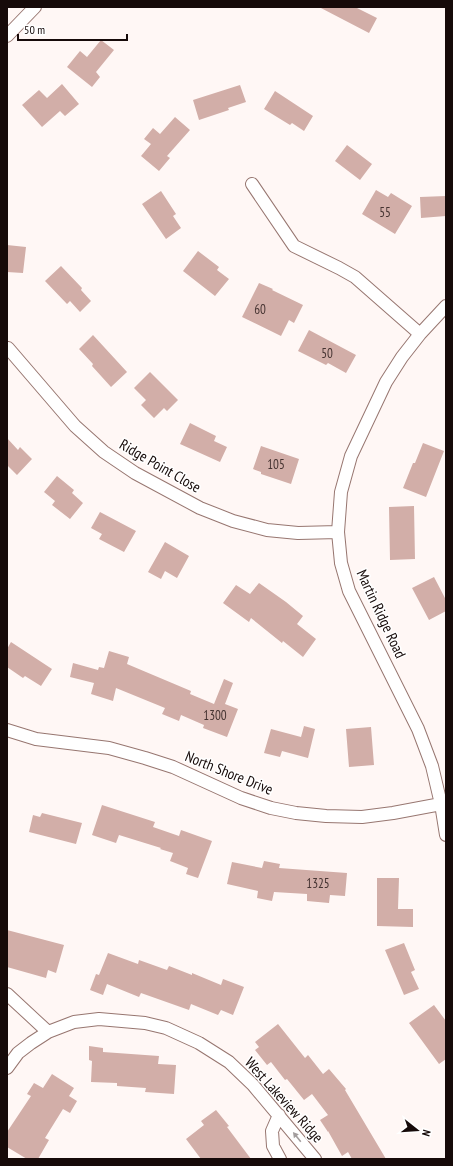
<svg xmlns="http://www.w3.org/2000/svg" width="453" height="1166" font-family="'PT Sans Narrow',sans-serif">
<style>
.building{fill:#d2aea8}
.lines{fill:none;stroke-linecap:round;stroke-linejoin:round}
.street-casing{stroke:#977670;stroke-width:14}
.street{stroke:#fff;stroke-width:12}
.oneway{fill:#a29d9d}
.labels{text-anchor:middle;stroke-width:3;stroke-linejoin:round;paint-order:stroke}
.number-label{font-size:13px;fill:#453331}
.street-label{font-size:15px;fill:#160a09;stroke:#fff}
</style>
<rect width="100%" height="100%" fill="#fff7f5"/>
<path class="building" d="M319 7H355L377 18 369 33Z
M101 40 114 50 96 72 100 77 92 87 67 67 80 51 87 57Z
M62 84 79 104 65 116 60 111 42 127 22 105 39 90 47 98Z
M240 85 246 102 228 108 229 110 199 120 193 100Z
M275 91 313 116 304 131 292 123 290 125 264 109Z
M175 117 190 130 167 156 170 158 159 171 141 156 151 144 144 139 153 128 160 134Z
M347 145 372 164 360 180 335 161Z
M376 190 388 197 391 193 412 206 395 234 362 214Z
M161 191 176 214 173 216 181 228 166 239 142 204Z
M446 196V216L421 218 420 197Z
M7 245 26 247 23 273 7 272Z
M198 251 219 267 217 270 229 279 215 296 183 271Z
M61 266 82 288 81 290 91 301 80 312 70 301 67 304 45 281Z
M259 283 273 289 272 290 303 305 294 323 289 320 281 336 242 317Z
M309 330 356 355 346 373 328 363 326 365 298 351Z
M93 335 127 372 111 387 92 366 93 364 79 349Z
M150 372 178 400 167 411 164 408 154 418 141 405 146 400 134 388Z
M190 423 216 436 214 441 227 447 220 462 180 444Z
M7 438 18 450 20 447 32 459 17 475 7 465Z
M423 443 444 451 426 497 403 488 413 463H415Z
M261 446 299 459 291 484 261 474V472L253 469Z
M57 476 74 490 72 493 83 503 70 519 52 505 55 501 44 492Z
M414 506 415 559 390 560 389 507Z
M100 512 136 531 124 552 99 539 102 534 91 528Z
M165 542 189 556 177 578 165 571 161 579 148 572Z
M434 577 446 600V611L429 620 412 588Z
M259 583 286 602 303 616 297 624 316 639 303 657 283 641 282 643 251 618 249 622 223 603 236 585 250 594Z
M11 642 52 669 41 686 25 676 23 678 7 667V649Z
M109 651 129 657 127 664 191 691 190 694 214 704 224 679 233 683 225 704 238 709 227 737 203 728 204 725 181 715 179 721 162 714 165 708 116 688 113 701 91 694 94 683 70 677 73 663 98 670 99 667 104 668Z
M304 726 315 729 308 758 282 751 280 757 264 753 271 729 301 737Z
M371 727 374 765 349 767 346 729Z
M102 805 155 822 153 827 179 836 181 830 212 841 198 878 186 874 188 868 170 861 173 853 160 849 161 848 119 835 116 843 92 835Z
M42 813 82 823 76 844 29 832 33 815 40 817Z
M264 861 280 864 279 868 347 873 345 896 330 895 329 903 307 901V894L274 892 272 901 257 898 258 891 227 884 232 862 262 868Z
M377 878H399L398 909H413V927L377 926Z
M7 930 64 945 56 973 48 970 46 978 7 967Z
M404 943 415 970 411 972 419 989 404 995 385 950Z
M108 953 138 964 139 960 167 970 169 966 192 975V973L221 985 223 979 244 987 233 1015 221 1010 218 1015 191 1004 189 1010 141 993 139 997 107 984 103 995 90 990 96 974 99 975Z
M434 1005 446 1021V1059L439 1064 409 1023Z
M278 1024 305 1058 308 1055 323 1074 329 1069 346 1089 345 1090 386 1159H352L348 1152 342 1156 328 1131V1132L320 1120 328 1115 312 1094 304 1100 287 1079 285 1080 271 1062 267 1065 255 1050 259 1047 255 1042Z
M89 1046 103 1048V1052L159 1056 158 1064 176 1065 174 1094 145 1092 146 1088 117 1086V1083L91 1082 92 1061 89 1060Z
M52 1074 74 1088 69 1096 77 1101 70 1113 63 1109 45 1138 49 1140 38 1159H27L7 1147V1132L31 1096 27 1094 34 1083 43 1088Z
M216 1110 229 1126 227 1127 251 1159H201L186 1139 204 1125 201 1121Z"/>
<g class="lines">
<g class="street-casing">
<path id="street" d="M7 36 35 7
M252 184 294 246 339 268 355 277 420 334
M446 306 420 334 402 357 386 382 351 456 341 492 338 532 341 563 349 591 418 729 432 766 441 804 446 835
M8 348 75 426 104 452 135 473 200 508 233 521 267 530 298 533 338 532
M7 730 36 739 109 748 145 758 173 767 241 798 271 808 296 813 326 816 362 817 393 813 441 804
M7 994 48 1032
M7 1068 18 1053 31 1043 48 1032 74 1022 99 1019 145 1023 166 1028 199 1043 229 1062 253 1085 315 1159
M279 1115 272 1131 273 1146 280 1159"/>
</g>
<use href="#street" class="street"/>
</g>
<defs><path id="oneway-solid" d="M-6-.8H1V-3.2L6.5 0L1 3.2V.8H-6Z"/></defs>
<use class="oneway" href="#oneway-solid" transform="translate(297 1137) rotate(-129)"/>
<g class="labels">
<g class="number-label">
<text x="385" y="217">55</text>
<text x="260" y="314">60</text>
<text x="327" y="358">50</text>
<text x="276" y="469">105</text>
<text x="215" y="720">1300</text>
<text x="318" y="888">1325</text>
</g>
<g class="street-label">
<text transform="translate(160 466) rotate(30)" y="5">Ridge Point Close</text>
<text transform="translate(381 614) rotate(65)" y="5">Martin Ridge Road</text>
<text transform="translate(229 773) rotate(22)" y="5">North Shore Drive</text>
<text transform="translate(284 1100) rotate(48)" y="5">West Lakeview Ridge</text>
</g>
</g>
<rect width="453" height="1166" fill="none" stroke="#160a09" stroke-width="16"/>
<g transform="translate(417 1130) rotate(107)" stroke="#ffffff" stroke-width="3" paint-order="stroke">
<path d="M0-3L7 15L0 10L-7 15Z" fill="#160a09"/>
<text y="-6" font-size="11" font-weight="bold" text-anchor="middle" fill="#160a09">N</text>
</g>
<path d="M18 34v6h109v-6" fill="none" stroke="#160a09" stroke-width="2"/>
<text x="24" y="34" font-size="12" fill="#160a09" stroke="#ffffff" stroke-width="3" paint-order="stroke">50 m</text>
</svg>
